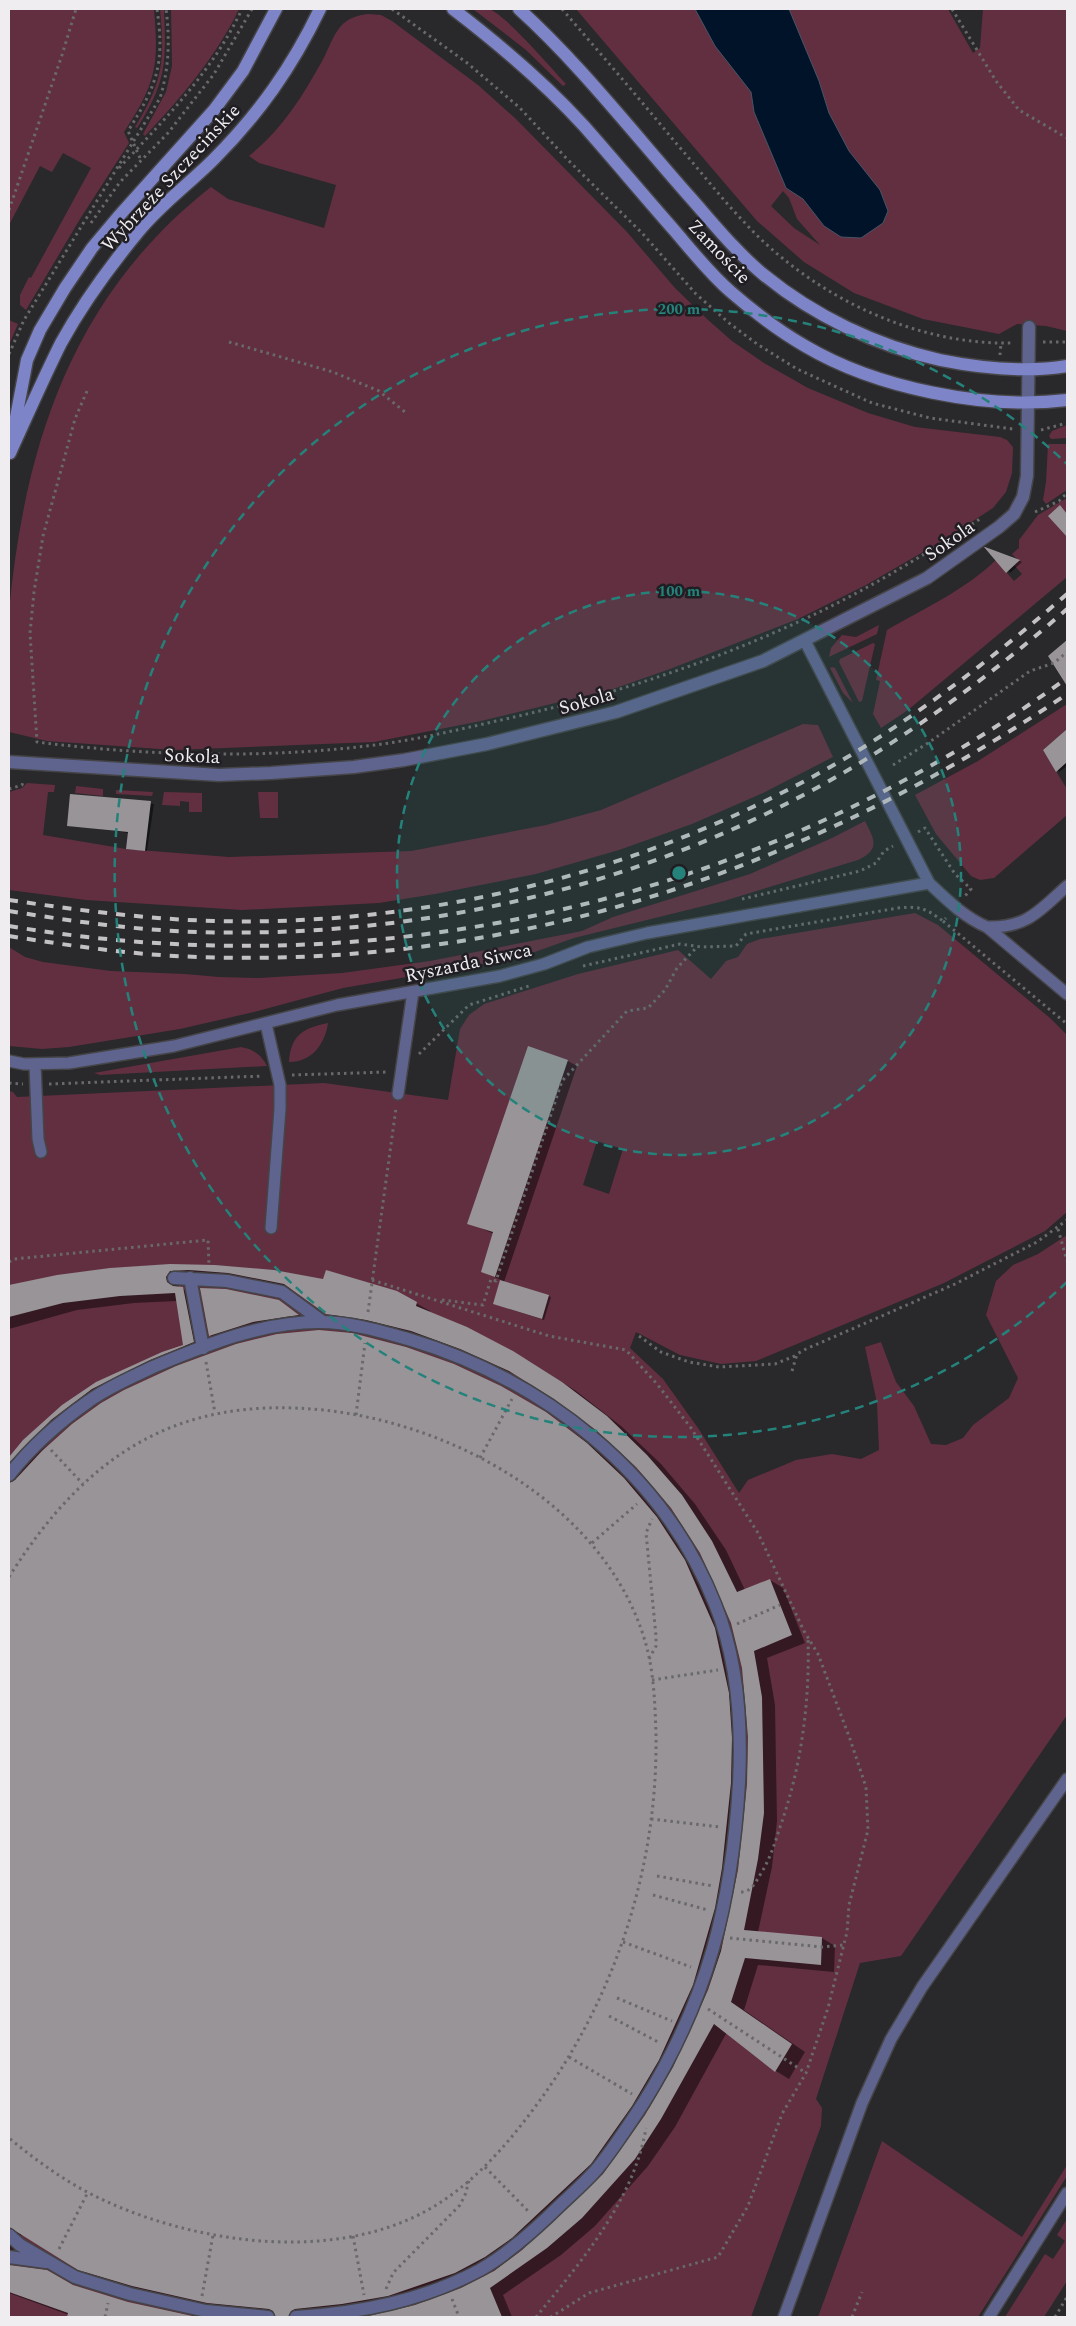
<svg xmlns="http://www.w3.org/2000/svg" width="1076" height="2326" font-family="Spectral,serif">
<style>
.green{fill:#622f40;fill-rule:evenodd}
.water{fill:#001329;stroke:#485465}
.shadow{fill:#0007;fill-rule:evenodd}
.building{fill:#989497}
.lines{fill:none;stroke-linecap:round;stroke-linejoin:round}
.lane-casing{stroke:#454447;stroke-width:14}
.street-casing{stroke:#454447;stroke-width:15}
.secondary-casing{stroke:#454447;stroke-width:15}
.path{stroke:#69686b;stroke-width:3;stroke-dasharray:2.5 4;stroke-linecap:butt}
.lane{stroke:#5e648e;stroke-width:11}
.street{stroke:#5e648e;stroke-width:12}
.secondary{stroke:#7d84c7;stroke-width:12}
.rail{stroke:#c3c1c4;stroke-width:4;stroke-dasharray:9 9;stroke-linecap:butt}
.ring{fill:none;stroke:#25827b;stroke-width:2.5;stroke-dasharray:9 6}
.labels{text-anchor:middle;stroke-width:5;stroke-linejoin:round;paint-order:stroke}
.street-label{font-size:19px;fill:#efedf0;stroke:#201e22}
.centre{fill:#25827b;stroke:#201e22;stroke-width:2.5}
.ring-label{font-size:15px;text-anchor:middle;font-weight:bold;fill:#25827b;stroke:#201e22;stroke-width:5;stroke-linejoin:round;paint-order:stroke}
</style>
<rect width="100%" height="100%" fill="#29282b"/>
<path class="green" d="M9 9H154C159 66 156 83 124 132L129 143 80 219 26 310 20 305V295L29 277 31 278 91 168 63 153 52 172 40 166 9 225Z
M160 9H164C166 63 167 81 137 128L135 127C163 81 165 62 160 9Z
M171 9H239C216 57 181 98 145 136L143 134 166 92 172 66Z
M473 9C477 9 484 7 489 9 505 14 552 69 566 84L563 86 526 50Z
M576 9H948L973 53 980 48 983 9H1067V331L1046 326 1017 324 999 334 923 319 854 293 804 262 757 221ZM783 191 789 198 797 219 820 245 794 228 771 206Z
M368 14 381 15 392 21 478 85 516 119 627 232 675 288 707 319 732 341 764 363 808 388 868 413 915 427 1000 437 1007 440 1013 447 1012 473 1006 492 993 508 942 541 866 585 798 619 670 669 613 689 481 721 374 742 174 750 47 741 9 732C8 694 5 649 9 611 25 443 73 295 211 187L228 199 324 228 336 185 259 163 249 156C281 130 301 99 321 63 328 51 332 36 341 26 348 18 358 15 368 14Z
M9 320 18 324 9 345Z
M1067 425V438L1051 439 1049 436 1052 431Z
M1048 444H1067V490L1046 504 1043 500 1046 482Z
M1067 498V577L908 710 881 728 873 714 880 681 876 680 887 630C923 609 965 590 996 560L1014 581 1022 574 1014 565 1019 561 1012 554 1019 548V540L1038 515Z
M879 625 877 634 829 657 831 648 842 635 856 637Z
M873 643 875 644 862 701 859 702 839 662 840 659Z
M832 667 835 668 853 703 843 693 830 668Z
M1067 704V729L1043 750 1067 789V815L994 878 980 880 971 876 936 834 915 795 978 761Z
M803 724 818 725 833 757 763 793 692 824 619 850 536 874 435 894 379 903 242 910 86 900 9 890V792L22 788 27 783 55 785 54 792H48L43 835 126 849 229 857 411 851 546 825 601 810Z
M76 786 103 789V796L75 793Z
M116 790 153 792 152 796 116 794Z
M164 792 202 793V812H189V802L180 801V806L162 805Z
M258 792H278V818H260Z
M865 821C874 839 881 849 858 860L724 901 574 938 518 958 343 988 254 1012 180 1029 69 1047 42 1049 9 1046V947L25 957 43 962 111 971 185 974 219 977 259 978 342 973 430 961 582 931 613 917 750 874 832 838Z
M915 913 938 925 1050 1018 1067 1035V1212L1045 1231 944 1283 756 1361 721 1364 680 1355 636 1332 630 1348 663 1379 698 1428 739 1493 748 1480 796 1460 832 1454 861 1459 879 1450 877 1403 865 1347 881 1342 896 1382 914 1406 931 1444 946 1445 963 1438 973 1425 1009 1398 1018 1378 986 1315 996 1281 1013 1265 1038 1254 1067 1235V1715L901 1956 860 1963 816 2099 822 2108 821 2126 751 2317H9V1091L13 1092 17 1097 324 1083 448 1100 460 1029 469 1015 484 1004 578 974 678 950 711 979 726 961 738 957 747 944 760 939ZM597 1141 623 1149 609 1194 583 1185Z
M328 1023C325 1044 312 1062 289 1062 291 1035 303 1028 328 1023Z
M241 1047C253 1049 262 1055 267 1066L100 1075 94 1073Z
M882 2141 1022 2237 1067 2165V2176L978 2317H818Z
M1067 2219V2281L1044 2317H1005L1045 2254 1053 2259 1065 2241 1057 2235Z"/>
<path class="water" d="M695 9H789L819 81 829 113 849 151 880 190 888 211 883 223 861 238 841 237 824 226 803 199 786 188 754 112 751 92 715 46Z"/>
<path class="shadow" d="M988 550 1020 561 1022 562 1010 573Z
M1067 731V766L1059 772 1044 751Z
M72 795 154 804 147 851 128 848 129 833 68 825Z
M529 1048 568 1061 577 1066 504 1282 551 1297 544 1320 494 1304 501 1280 482 1271 494 1234 469 1223Z
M170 1265 396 1292 430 1311V1313L527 1360 576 1391 621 1426 661 1464 695 1504 726 1550 745 1590 770 1580 783 1588 805 1643 767 1658 775 1705 777 1821 772 1867 758 1932 822 1938 835 1946 834 1972 758 1965 744 2010 805 2052 789 2079 776 2071 727 2032 675 2127 648 2166 595 2226 561 2255 503 2295 512 2317H368L393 2313 439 2299 484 2278 541 2236 599 2181 650 2109 648 2108 599 2177 534 2238 499 2264 469 2280 307 2317H277V2315L222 2310 147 2293 93 2277 23 2235 16 2237 24 2256 16 2260 15 2265 9 2263V1459L24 1441 63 1406 106 1378 185 1346 177 1301 134 1303 77 1310 9 1329V1286ZM185 1278 243 1280 295 1290 341 1321 392 1329 475 1356 522 1378 556 1398 599 1430 637 1466 672 1507 701 1552 732 1623 743 1668 748 1714V1783L740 1870 732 1911 706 1997H705L728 1916 735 1876 744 1791 721 1616 671 1526 638 1487 601 1452 559 1422 515 1395 16 1479 54 1437 87 1410 130 1382 207 1349 197 1296 178 1287Z
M278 1301 310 1322 224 1343 210 1335Z
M9 2265 127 2303 191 2317H68L69 2315 9 2293Z"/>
<path class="building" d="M1060 505 1067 514V537L1048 516Z
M984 547H985L1020 560 1006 573Z
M1067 640V686L1048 656Z
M1067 729V762L1056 772 1043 750Z
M70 794 151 801 145 851 126 849 128 832 67 826Z
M528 1046 568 1060 495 1277 481 1272 493 1232 467 1224Z
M170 1264 215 1265 274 1270 323 1279 326 1270 397 1291 417 1302 416 1306 467 1327 513 1351 562 1382 607 1416 647 1455 682 1495 712 1541 737 1592 770 1579 792 1635 754 1651 762 1697 764 1813 758 1859 744 1930 822 1937 821 1965 745 1958 731 2002 792 2044 775 2072 714 2024 661 2119 635 2159 582 2218 547 2248 490 2288 502 2317H364L415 2305 461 2288 494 2271 522 2250 603 2174 645 2115 673 2067 708 1990 721 1951 738 1870 747 1784 748 1737 742 1668 731 1623 700 1553 671 1508 636 1467 597 1431 554 1399 509 1371 460 1349 411 1331 366 1320 326 1314 284 1284 228 1273 189 1270 170 1271 166 1277 167 1282 173 1286 183 1287 194 1342 150 1360 92 1389 51 1420 9 1463V1457L23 1440 62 1405 96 1382 162 1352 183 1345 175 1293 120 1296 63 1303 9 1317V1285L57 1275 110 1268Z
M500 1280 549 1295 542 1319 493 1304Z
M200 1288 226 1289 279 1300 299 1315 253 1322 209 1336Z
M319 1330 352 1333 406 1347 454 1364 501 1386 546 1412 587 1443 624 1478 657 1517 685 1560 715 1628 729 1693 732 1738 731 1783 722 1868 715 1908 693 1985 659 2060 632 2106 591 2164 512 2238 485 2257 455 2273 388 2296 342 2304 295 2309 291 2311 288 2317H276L273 2311 269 2309 207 2303 132 2286 78 2270 9 2227V1483L15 1480 42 1451 72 1424 101 1403 124 1390 176 1366 236 1344 277 1334Z
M9 2265 47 2270 73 2285 128 2302 197 2317H67L68 2313 9 2292Z"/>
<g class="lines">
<g class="lane-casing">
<path id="lane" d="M805 641 929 883C947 900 964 917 987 927L1067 994
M987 927C1027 928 1039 911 1067 886
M266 1024 280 1085V1109L271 1228
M9 1061 24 1064 69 1063 174 1046 337 1005 500 976 544 964 588 947 647 933 929 883
M35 1064 38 1139 41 1152
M398 1094 413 992
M784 2317 862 2103 891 2039 922 1987 1067 1779
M989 2317 1067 2193"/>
</g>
<g class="street-casing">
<path id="street" d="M9 762 219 775 271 773 354 767 404 760 487 744 616 712 763 661 927 578 999 527 1014 514 1023 497 1027 476 1029 327
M174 1278 227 1281 282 1292 323 1322
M190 1278 203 1348
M9 1475C31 1447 59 1422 89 1401 108 1387 132 1377 153 1367 206 1345 261 1322 319 1322 349 1322 380 1331 408 1339 542 1379 663 1472 715 1604 738 1660 742 1723 739 1783 732 1903 708 1999 644 2102 629 2125 614 2148 597 2169 583 2185 566 2199 551 2214 530 2234 506 2255 480 2270 422 2301 360 2313 296 2317
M9 2235 20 2245 75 2277 130 2294 206 2311 268 2317
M9 2257 46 2262"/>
</g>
<g class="secondary-casing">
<path id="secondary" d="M453 9C500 45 544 82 584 126 614 160 644 196 674 230 692 251 710 274 731 292 754 312 779 331 805 346 876 388 985 410 1067 400
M519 9C579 63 635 135 689 196 713 223 736 252 764 275 814 316 877 346 940 360 980 368 1026 373 1067 366
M13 433 27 360 40 330 65 288 92 248 118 217 214 110 243 71 276 9
M10 453C27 416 43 379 61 343 83 303 110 266 139 231 161 204 189 184 213 160 259 114 292 67 320 9"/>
</g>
<path class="path" d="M392 9 466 62 520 108 568 160 642 233 696 294 729 323 757 344 797 369 872 403 930 418 1013 429
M562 9C600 53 638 97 675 142 698 168 720 197 744 222 811 295 915 346 1014 343
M952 9 996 81 1019 110 1067 138
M140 158 128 131C157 85 165 64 157 9
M119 168C166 118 213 71 242 9
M9 210 62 55 76 9
M91 223 120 182 168 133 214 74 252 9
M229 342 333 372 379 391 405 412
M1043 342H1067
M9 354 24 320 160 98C169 69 170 39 166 9
M1000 355 1001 343
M87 391 75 419 43 536 34 592 30 633 37 742C149 756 263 759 375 745 414 740 453 731 492 722 598 699 700 667 798 622 862 593 921 557 980 519
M1041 430 1067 423
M1035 512 1059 501 1067 493
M893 765 928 743 1030 671 1054 663 1067 652
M9 789 22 785 24 780
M918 832 925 828 955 874 971 889 965 896
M742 899 860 871 876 863 884 851 893 846
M943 921 1067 1024
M583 966 680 944 702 947 736 946 746 934 898 908C920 906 925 908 943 921L946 918
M419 1054 469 1005 532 985
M292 1075 388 1072
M9 1083 23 1084
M49 1084 263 1076
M1058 1229 1067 1261
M9 1262 14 1259 208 1240 209 1266
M372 1280 549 1336 626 1350 657 1384 691 1428 758 1533 804 1631 818 1654 850 1739 866 1787 868 1830 849 1905 847 1932 828 2008 806 2073 782 2114 748 2206 718 2257 589 2293 551 2317
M442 1300 483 1305 491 1279 496 1281 562 1081 627 1011 648 1008 665 990 677 968 696 948
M368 1312 396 1108
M639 1336 661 1352 689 1362 719 1367 775 1364 797 1355
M206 1362 215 1413
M792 1371 797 1354 806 1349 955 1284 1037 1242 1067 1220
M356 1415 365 1343
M51 1450 83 1484
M480 1458 512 1399
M592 1543 637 1504
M9 1577C85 1456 176 1395 323 1410 456 1424 605 1507 645 1641 654 1671 655 1704 656 1735 658 1872 612 2007 529 2115 500 2153 468 2188 426 2211 327 2265 183 2242 87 2192 59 2177 33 2158 9 2138
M737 1624 780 1605
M649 1659 656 1646V1636L646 1533 652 1519
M652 1680 718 1670
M651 1819 720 1827
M657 1876 713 1886
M741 1892C751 1892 755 1883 760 1875 769 1861 774 1846 779 1830 801 1769 810 1703 808 1638
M653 1895 708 1910
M730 1938 822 1947 844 1945
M623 1942 691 1967
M617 1998 672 2021
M708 2009 806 2073
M609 2016 660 2043
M569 2057 632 2094
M485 2167 530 2213
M353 2236 364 2295
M59 2249 88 2192
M386 2289 393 2273 460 2205 465 2195 469 2181
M202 2296 213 2235
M452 2299 459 2317
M105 2317 108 2303
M536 2317C581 2262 634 2200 646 2128
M852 2317 862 2292
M1055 2317 1067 2297"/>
<use href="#lane" class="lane"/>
<use href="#street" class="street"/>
<use href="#secondary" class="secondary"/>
<path class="rail" d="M9 900C77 910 145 919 214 921 436 927 660 868 851 755 928 708 999 653 1067 594
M9 911C71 921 134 930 197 932 427 939 657 884 855 766 930 720 1001 667 1067 609
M9 926C382 989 761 901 1067 678
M9 936C72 946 134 955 198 957 516 968 805 871 1067 694"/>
</g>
<circle cx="679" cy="873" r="282" fill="#25827b" fill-opacity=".12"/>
<g class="ring">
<circle cx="679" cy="873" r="282"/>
<path d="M1067 1282A564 564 0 1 1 1067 464"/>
</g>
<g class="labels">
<g class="street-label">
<text transform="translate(170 177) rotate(-47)" y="7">Wybrzeże Szczecińskie</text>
<text transform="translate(720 251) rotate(46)" y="7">Zamoście</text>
<text transform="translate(949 540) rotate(-35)" y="7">Sokola</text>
<text transform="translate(586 700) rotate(-16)" y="7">Sokola</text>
<text transform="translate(192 755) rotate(2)" y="7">Sokola</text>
<text transform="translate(468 962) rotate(-12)" y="7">Ryszarda Siwca</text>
</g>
</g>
<circle cx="679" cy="873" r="8" class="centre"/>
<g class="ring-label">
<text x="679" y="314">200 m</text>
<text x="679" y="596">100 m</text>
</g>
<rect width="1076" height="2326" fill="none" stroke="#efedf0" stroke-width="20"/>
</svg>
